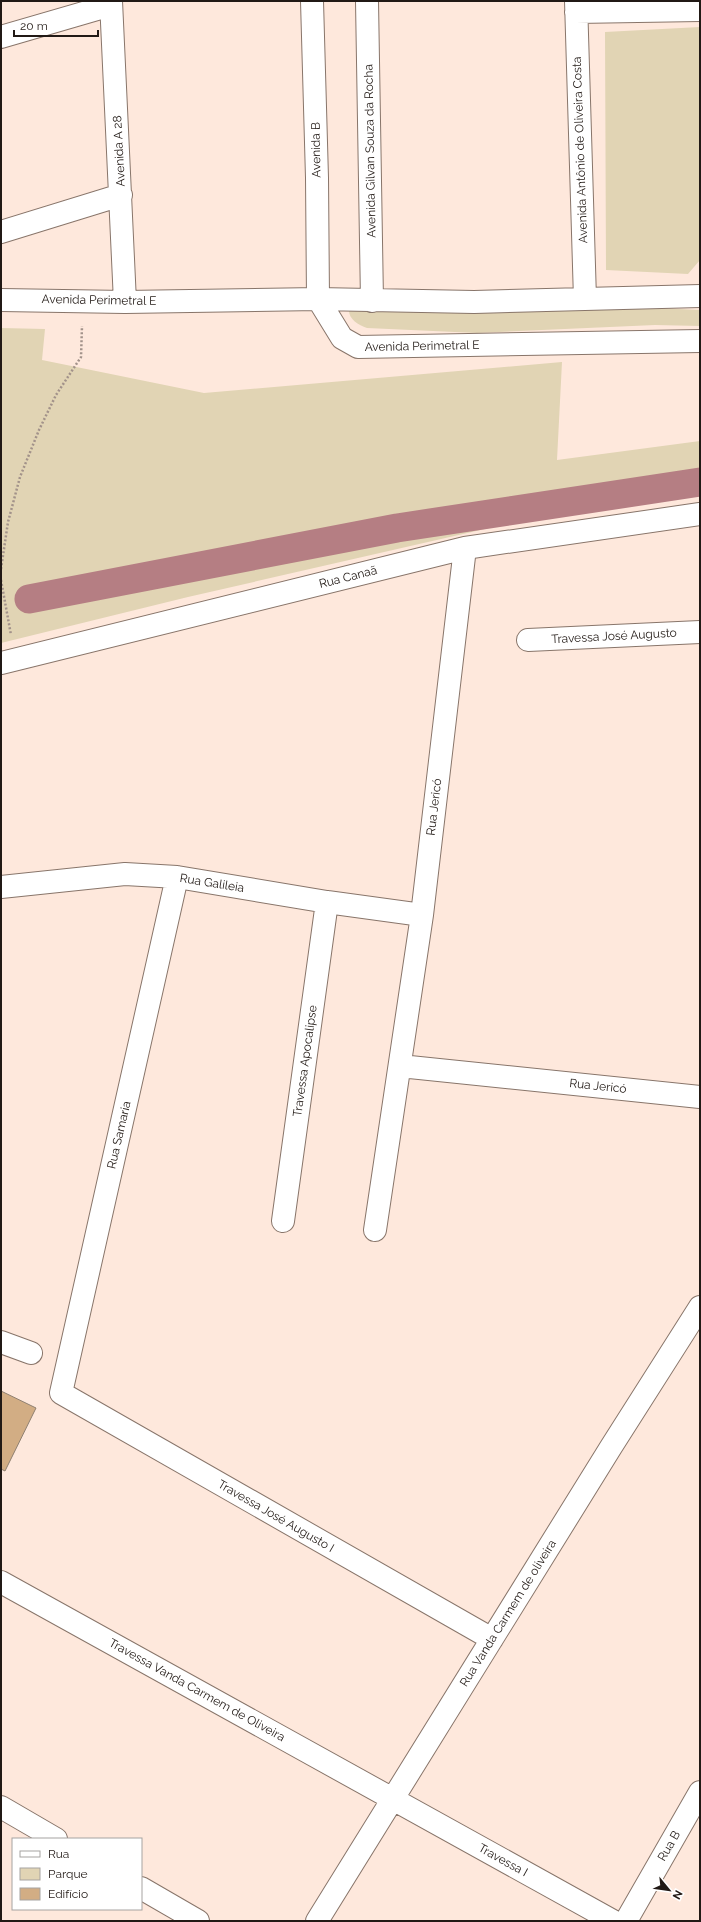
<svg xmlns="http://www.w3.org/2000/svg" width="701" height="1922" font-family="Raleway,sans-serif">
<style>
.green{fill:#e1d4b4}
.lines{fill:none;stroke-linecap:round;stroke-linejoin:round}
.canal{stroke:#b57e83;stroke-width:29}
.building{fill:#d2ad84;stroke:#8f8071}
.minor-casing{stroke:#88756a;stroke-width:24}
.path{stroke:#a2928a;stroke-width:2.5;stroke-dasharray:2 2;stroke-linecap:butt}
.minor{stroke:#fff;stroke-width:22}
.labels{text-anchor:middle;stroke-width:3.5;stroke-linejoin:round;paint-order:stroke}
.street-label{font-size:12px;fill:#211915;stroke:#fff}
</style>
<rect width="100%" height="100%" fill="#fee8dc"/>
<path class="green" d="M700 27V260L688 274 606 270 605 32Z
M595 305 700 310V326L655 325 477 333 367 328C358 325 348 319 349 309Z
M1 328 45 329 42 360 204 393 562 362 557 460 700 441V493L515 522 188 597 1 643Z"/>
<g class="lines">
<path class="canal" d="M29 599 397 528 700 482"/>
</g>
<path class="building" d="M1 1391 36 1408 5 1471 1 1469Z"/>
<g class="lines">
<g class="minor-casing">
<path id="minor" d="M111 1 125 302
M312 1 317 178 318 299 342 338 358 347 700 341
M367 1 372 301
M576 1 585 299
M576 12 700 10
M1 37 111 5
M1 232 121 195
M1 300 125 302 318 299 474 302 700 296
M528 640 700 632
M1 663 465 548 700 514
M177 877 61 1393 492 1639
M1 887 125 874 177 877 327 902 422 915
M400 1066 700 1097
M283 1221 327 902
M375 1230 422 915 465 548
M1 1342 31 1353
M1 1582 613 1921
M1 1807 56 1839
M141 1888 198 1921
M317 1921 611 1447 700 1307
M626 1921 700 1792"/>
</g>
<path class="path" d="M1 569 8 522 20 477 39 430 56 395 81 357 82 326
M1 580 11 635"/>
<use href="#minor" class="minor"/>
</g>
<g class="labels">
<g class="street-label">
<text transform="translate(316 150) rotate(-91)" y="4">Avenida B</text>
<text transform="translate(580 150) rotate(-92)" y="4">Avenida Antônio de Oliveira Costa</text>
<text transform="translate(119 151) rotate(-93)" y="4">Avenida A 28</text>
<text transform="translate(370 151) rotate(-91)" y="4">Avenida Gilvan Souza da Rocha</text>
<text transform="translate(99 300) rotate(1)" y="4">Avenida Perimetral E</text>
<text transform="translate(422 346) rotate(-1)" y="4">Avenida Perimetral E</text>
<text transform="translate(348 577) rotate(-14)" y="4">Rua Canaã</text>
<text transform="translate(614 636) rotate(-3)" y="4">Travessa José Augusto</text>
<text transform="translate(434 807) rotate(-83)" y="4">Rua Jericó</text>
<text transform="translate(212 883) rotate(9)" y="4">Rua Galileia</text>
<text transform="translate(305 1061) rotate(-82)" y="4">Travessa Apocalipse</text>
<text transform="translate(598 1086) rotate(6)" y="4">Rua Jericó</text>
<text transform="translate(119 1135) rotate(-77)" y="4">Rua Samaria</text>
<text transform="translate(276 1516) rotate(30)" y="4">Travessa José Augusto I</text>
<text transform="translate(508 1613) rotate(-58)" y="4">Rua Vanda Carmem de oliveira</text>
<text transform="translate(197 1690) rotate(29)" y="4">Travessa Vanda Carmem de Oliveira</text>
<text transform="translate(669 1846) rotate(-60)" y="4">Rua B</text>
<text transform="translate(503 1860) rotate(29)" y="4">Travessa I</text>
</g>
</g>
<rect width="701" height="1922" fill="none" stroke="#211915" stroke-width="4"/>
<rect x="12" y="1838" width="130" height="72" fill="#ffffff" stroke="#a6a3a1"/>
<rect x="20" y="1851" width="20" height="6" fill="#ffffff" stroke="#a6a3a1"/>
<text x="48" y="1858" font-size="12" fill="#211915">Rua</text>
<rect x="20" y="1868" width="20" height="12" fill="#e1d4b4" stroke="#a6a3a1"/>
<text x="48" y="1878" font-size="12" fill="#211915">Parque</text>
<rect x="20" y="1888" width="20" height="12" fill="#d2ad84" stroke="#a6a3a1"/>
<text x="48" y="1898" font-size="12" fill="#211915">Edifício</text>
<g transform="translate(669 1890) rotate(119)" stroke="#ffffff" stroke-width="3" paint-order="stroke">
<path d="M0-3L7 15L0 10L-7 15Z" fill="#211915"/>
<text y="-6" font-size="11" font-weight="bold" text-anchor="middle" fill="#211915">N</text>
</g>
<path d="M14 30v6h84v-6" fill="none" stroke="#211915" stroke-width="2"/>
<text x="20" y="30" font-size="12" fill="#211915" stroke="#ffffff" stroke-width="3" paint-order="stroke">20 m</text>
</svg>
